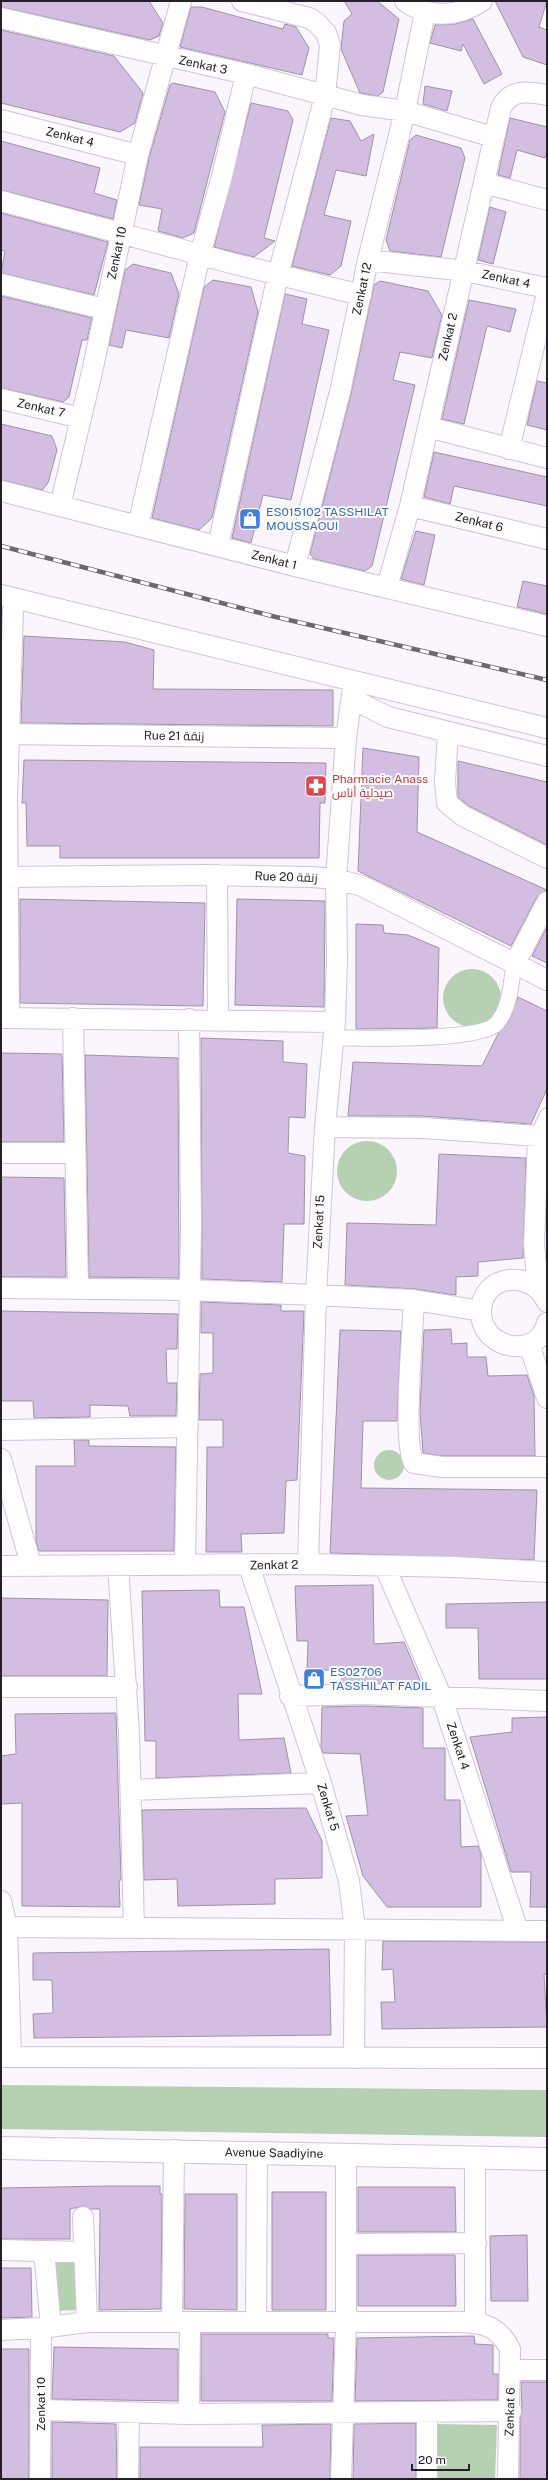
<svg xmlns="http://www.w3.org/2000/svg" width="548" height="2480" font-family="'Public Sans',Cairo,sans-serif">
<style>
.green{fill:#b6d0b2}
.building{fill:#d3bde0;stroke:#9f92a7}
.lines{fill:none;stroke-linecap:round;stroke-linejoin:round}
.pedestrian-casing{stroke:#d1c3d9;stroke-width:17}
.minor-casing{stroke:#d1c3d9;stroke-width:22}
.secondary-casing{stroke:#d1c3d9;stroke-width:24}
.pedestrian{stroke:#fff;stroke-width:15}
.minor{stroke:#fff;stroke-width:20}
.secondary{stroke:#fff;stroke-width:22}
.rail-casing{stroke:#6d6770;stroke-width:4.5}
.rail{stroke:#fff;stroke-width:3;stroke-dasharray:9;stroke-linecap:butt}
.labels{text-anchor:middle;stroke-width:4;stroke-linejoin:round;paint-order:stroke}
.street-label{font-size:12px;fill:#252028;stroke:#fff}
.shop-label{font-size:12px;fill:#366cbe;stroke:#fff;text-anchor:start}
.health-label{font-size:12px;fill:#be3a42;stroke:#fff;text-anchor:start}
</style>
<rect width="100%" height="100%" fill="#fbf5fe"/>
<path class="green" d="M443 998a29 29 0 1 1 58 0a29 29 0 1 1-58 0Z
M337 1171a30 30 0 1 1 60 0a30 30 0 1 1-60 0Z
M374 1465a15 15 0 1 1 30 0a15 15 0 1 1-30 0Z
M1 2085 547 2090V2137L1 2129Z
M51 2259 79 2260V2310L51 2311Z
M433 2424 497 2425 495 2479H433Z"/>
<path class="building" d="M1 1H149L163 23 159 36 150 40 1 7Z
M344 1H377L399 19 383 92 378 96 360 93 341 49 344 21 352 14Z
M495 1H547L539 27 547 30V65L523 57Z
M191 7H202L283 29 285 24 296 27 309 48 302 75 180 47Z
M473 19 502 74 484 84 463 44 461 51 430 43 435 25 455 24Z
M1 30 114 56 143 93 135 123 120 132 1 103Z
M173 83 215 92 225 112 194 233 183 238 158 231 162 209 139 205 149 158 170 85Z
M425 86 452 91 447 111 423 104Z
M251 103 288 111 293 120 264 238 275 241 254 257 214 247Z
M331 118 350 121 361 141 374 134 366 176 336 170 324 215 351 221 341 266 330 275 292 266Z
M510 118 547 127V150L545 158 517 150 510 178 498 175Z
M416 135 461 148 465 158 441 257 390 251 386 240 410 140Z
M1 141 100 168 94 193 117 200 113 219 1 190Z
M490 207 506 212 493 264 478 260Z
M1 213 108 242 94 295 1 273 5 251 1 250Z
M133 264 171 273 179 294 169 338 126 330 122 348 109 345 125 270Z
M213 280 251 287 258 312 212 518 199 530 152 518 204 287Z
M380 281 428 291 442 315 432 358 400 352 393 380 415 385 372 566 365 571 314 559 310 554 351 394 374 285Z
M285 294 307 299 302 324 329 330 291 500 263 495 251 543 232 538Z
M1 296 92 318 87 340H82L69 397 63 402 1 388Z
M469 300 516 309 510 332 487 326 464 424 442 419Z
M537 381 547 383V430L527 425Z
M1 424 52 436 57 450 48 483 42 490 1 480Z
M434 452 547 477V506L454 486 450 504 424 497Z
M416 531 435 535 424 585 401 579Z
M523 581 547 586V614L517 607Z
M24 636 125 642 154 650 153 689 333 690V726L21 723Z
M363 748 419 757 417 832 547 890 537 897 511 946 358 871Z
M24 760 326 763 325 803H320L319 858H60V846H27L26 803H22Z
M458 761 547 782V845L469 806 458 797Z
M20 899 205 903 203 1006 20 1003Z
M237 899 325 901 324 1007 235 1005Z
M356 924 383 925 384 933 408 935 439 948 437 1028 356 1029Z
M547 927V963L532 956Z
M518 997 547 1011V1089L531 1124 423 1116H348L353 1062 482 1066 499 1032 509 1021Z
M201 1038 283 1041V1062L307 1064 305 1118 289 1117 288 1153 305 1156 304 1224H284L282 1282 202 1279Z
M1 1053 62 1054 64 1142H1Z
M85 1055 178 1058 179 1278 89 1277Z
M439 1154 526 1158 523 1258 478 1262V1276L456 1277V1295L415 1289 345 1285 347 1223 436 1225Z
M1 1177 64 1178 66 1277H1Z
M201 1302 281 1305V1311H304L297 1480 286 1481 284 1533 241 1534 242 1552H206L207 1447H223V1420H199L200 1374 213 1373V1333H201Z
M1 1311 178 1314 177 1349H166L167 1383H177L176 1416H130L128 1406 90 1405V1417L34 1418 33 1401H1Z
M451 1329 452 1344 467 1343V1357H486L488 1376 527 1375 534 1396 535 1456H443L423 1453 420 1411 424 1330Z
M340 1330 401 1331 397 1421H363L361 1488 537 1490 534 1560 330 1553Z
M74 1440H89V1446L176 1447 174 1551H39L36 1541V1466H75Z
M373 1585 374 1644 404 1642 422 1685 342 1683 341 1670H307L308 1641H297L295 1586Z
M219 1590 220 1607H244L262 1694H238L239 1740 284 1738 291 1773 156 1778V1741H145L142 1591Z
M1 1598 108 1600 107 1676H1Z
M547 1602V1679H479L478 1628H446V1604Z
M364 1706 423 1708V1748H445V1800H460L461 1847 478 1846 481 1854V1907H387L363 1876 346 1816 368 1815 360 1754 323 1753 321 1747 322 1707Z
M116 1713 121 1880H119L120 1907 22 1906V1803L1 1804V1756L16 1754 15 1714Z
M547 1717V1907H530L531 1872H511L470 1737 512 1732V1718Z
M306 1808 322 1841V1878L275 1879V1904L178 1906 177 1879 144 1880 142 1810Z
M383 1941 547 1942V1974H544L547 2027 382 2029 381 2002H395L393 1969 382 1970Z
M329 1949 331 2035 34 2038 33 2014 53 2013 52 1980H33V1953Z
M108 2186H160V2194H162L161 2309 99 2310 100 2209H91L83 2206 70 2209V2239H1V2188Z
M358 2187H455L456 2232H358Z
M272 2192H326V2310H272Z
M185 2194H237V2310L184 2309Z
M527 2235 528 2301H491L490 2236Z
M358 2255H455L456 2306H358Z
M1 2268H31L32 2317 1 2318Z
M201 2334H328V2338H334L332 2401H201Z
M474 2336 475 2344 493 2345V2374H498V2400L355 2401 357 2338Z
M54 2347 178 2349V2401L52 2399Z
M1 2349H29V2479H1Z
M521 2382H547V2479H520V2417L522 2411Z
M52 2422 116 2424 117 2479H52Z
M416 2423V2479H353L354 2424Z
M331 2424 330 2479H140V2447H263L262 2425Z"/>
<g class="lines">
<g class="pedestrian-casing">
<path id="pedestrian" d="M334 1038C362 1038 482 1042 497 1023 510 1008 511 983 514 965
M538 1136 547 1116"/>
</g>
<g class="minor-casing">
<path id="minor" d="M405 1C429 19 458 17 482 1
M1 18 246 74 362 105 405 111 493 137
M1 120 138 155
M484 183 547 200
M1 201 231 263 361 295
M368 260 465 271 547 288
M1 284 104 309
M1 399 81 418
M428 427 547 458
M509 449 547 293
M1 491 295 566 547 626
M60 506 92 372 138 155 181 1
M410 506 547 539
M138 526 200 255 222 176 246 74
M218 546 278 275 325 96 330 45 326 33 317 23 309 18 242 1
M295 566 340 392 368 260 405 111 425 12
M387 587 410 506 501 108C510 89 528 91 547 95
M1 595 547 728
M352 699 388 717 547 756
M448 732 445 782 447 803 463 816 547 858
M1 734 346 738
M217 875 218 1020
M1 877 206 875 312 877 336 879 362 886 547 980
M514 965 547 902
M9 1017 7 798 13 609
M1 1018 335 1022
M73 1018 78 1288
M325 1127 423 1128 538 1136 534 1244 538 1288
M1 1153H75
M1 1288 190 1290 316 1295 414 1300 481 1311
M414 1300C413 1330 402 1443 414 1463L442 1467H547
M547 1302C532 1268 480 1274 481 1313 482 1350 538 1360 547 1323
M529 1344 547 1398
M1 1430 188 1427
M1 1459 31 1565
M308 1564 316 1295 325 1127 335 1022 337 959 336 879 346 738 354 681
M185 1565 191 1225 189 1019
M1 1566 308 1564 455 1567 547 1572
M118 1566 129 1734 134 1928
M249 1566 321 1783 349 1881 355 1930 354 2058
M385 1567 442 1698 518 1931
M1 1687H127
M290 1696 364 1694 547 1701
M131 1790 321 1783
M1 1901 7 1927 11 2057
M1 1927 547 1931
M1 2057 547 2058
M475 2157V2322
M83 2217 87 2322
M346 2244 476 2243
M1 2250 84 2252
M44 2251 51 2327
M172 2322 174 2150
M256 2322 257 2153
M1 2330 41 2328 87 2322H439C470 2322 495 2318 510 2349L508 2479
M511 2370H547
M42 2410 189 2414 511 2411
M427 2412V2479
M189 2414 190 2323
M40 2479 41 2328
M128 2479 129 2413
M341 2479 346 2323V2154"/>
</g>
<g class="secondary-casing">
<path id="secondary" d="M1 2148 547 2159"/>
</g>
<use href="#pedestrian" class="pedestrian"/>
<use href="#minor" class="minor"/>
<use href="#secondary" class="secondary"/>
<g class="rail-casing">
<path id="rail" d="M1 546 276 617 547 680"/>
</g>
<use href="#rail" class="rail"/>
</g>
<defs>
<g id="shop-square" transform="scale(1.15)"><rect x="-9" y="-9" width="18" height="18" rx="4" fill="#3f7fe0" stroke="#fff"/><path d="M-5-2.5h2.3a2.7 3.5 0 0 1 5.4 0H5L5.5 6h-11ZM-1.5-2.5h3a1.5 2.3 0 0 0-3 0Z" fill="#fff"/></g>
<g id="pharmacy-square" transform="scale(1.15)"><rect x="-9" y="-9" width="18" height="18" rx="4" fill="#e0444e" stroke="#fff"/><path d="M-2-6h4v4h4v4h-4v4h-4v-4h-4v-4h4Z" fill="#fff"/></g>
</defs>
<g fill-rule="evenodd">
<use href="#shop-square" x="250" y="519"/>
<use href="#pharmacy-square" x="316" y="786"/>
<use href="#shop-square" x="314" y="1679"/>
</g>
<g class="labels">
<g class="street-label">
<text transform="translate(203 65) rotate(12)" y="4">Zenkat 3</text>
<text transform="translate(70 137) rotate(14)" y="4">Zenkat 4</text>
<text transform="translate(117 253) rotate(-78)" y="4">Zenkat 10</text>
<text transform="translate(506 279) rotate(12)" y="4">Zenkat 4</text>
<text transform="translate(362 289) rotate(-78)" y="4">Zenkat 12</text>
<text transform="translate(448 337) rotate(-77)" y="4">Zenkat 2</text>
<text transform="translate(41 408) rotate(13)" y="4">Zenkat 7</text>
<text transform="translate(479 522) rotate(14)" y="4">Zenkat 6</text>
<text transform="translate(274 560) rotate(14)" y="4">Zenkat 1</text>
<text transform="translate(174 736) rotate(1)" y="4">Rue 21 زنقة</text>
<text transform="translate(286 877) rotate(2)" y="4">Rue 20 زنقة</text>
<text transform="translate(319 1222) rotate(-87)" y="4">Zenkat 15</text>
<text transform="translate(274 1565) rotate(-1)" y="4">Zenkat 2</text>
<text transform="translate(458 1746) rotate(72)" y="4">Zenkat 4</text>
<text transform="translate(328 1807) rotate(73)" y="4">Zenkat 5</text>
<text transform="translate(274 2153) rotate(1)" y="4">Avenue Saadiyine</text>
<text transform="translate(41 2404) rotate(-90)" y="4">Zenkat 10</text>
<text transform="translate(510 2412) rotate(-88)" y="4">Zenkat 6</text>
</g>
<g class="shop-label">
<text x="266" y="516">ES015102 TASSHILAT<tspan x="266" dy="14">MOUSSAOUI</tspan></text>
<text x="330" y="1676">ES02706<tspan x="330" dy="14">TASSHILAT FADIL</tspan></text>
</g>
<g class="health-label">
<text x="332" y="783">Pharmacie Anass<tspan x="332" dy="14">صيدلية أناس</tspan></text>
</g>
</g>
<rect width="548" height="2480" fill="none" stroke="#252028" stroke-width="4"/>
<path d="M412 2464v6h57v-6" fill="none" stroke="#252028" stroke-width="2"/>
<text x="418" y="2464" font-size="12" fill="#252028" stroke="#ffffff" stroke-width="3" paint-order="stroke">20 m</text>
</svg>
